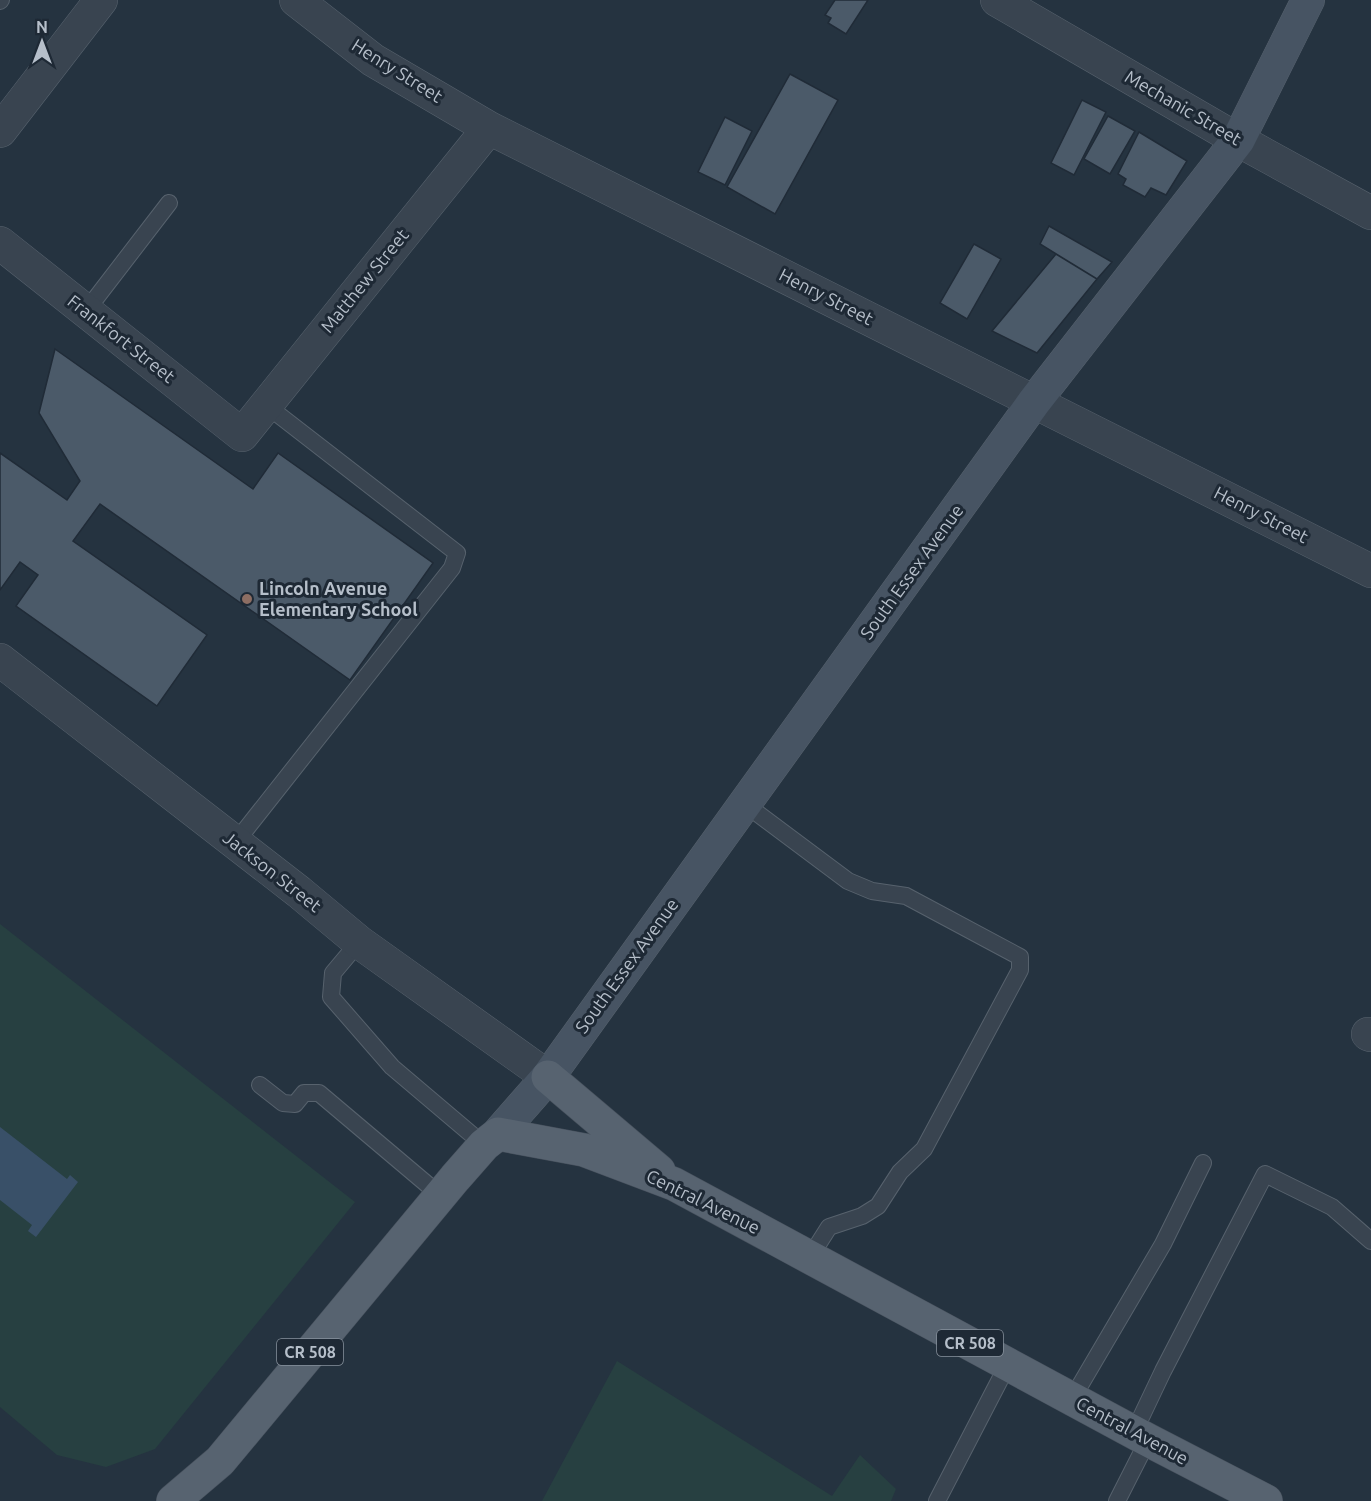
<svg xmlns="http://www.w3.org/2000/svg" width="1371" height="1501" font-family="Ubuntu,sans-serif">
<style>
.green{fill:#274041}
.water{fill:#395068}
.building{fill:#4b5a69;stroke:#202b37;stroke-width:1.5}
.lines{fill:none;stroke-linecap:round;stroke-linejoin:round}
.lane-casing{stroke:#57626d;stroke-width:18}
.street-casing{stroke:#57626d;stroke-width:34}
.secondary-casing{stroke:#57626d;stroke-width:34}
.primary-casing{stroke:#46505c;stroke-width:34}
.lane{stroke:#394450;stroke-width:16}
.street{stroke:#394450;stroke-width:33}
.secondary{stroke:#475463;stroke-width:33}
.primary{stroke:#576370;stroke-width:33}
.education-dot{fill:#8d6e63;stroke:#1e2935;stroke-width:2}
.labels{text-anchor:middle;stroke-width:6;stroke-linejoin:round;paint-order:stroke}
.shield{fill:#1e2935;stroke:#88929d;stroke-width:1.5}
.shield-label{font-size:16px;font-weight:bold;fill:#b6bfca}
.street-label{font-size:18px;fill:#b6bfca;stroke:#1e2935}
.poi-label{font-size:18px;font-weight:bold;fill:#b6bfca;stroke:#1e2935;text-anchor:start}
</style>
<rect width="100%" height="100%" fill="#253340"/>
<path class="green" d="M0 924 355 1202 155 1449 106 1467 57 1455 0 1407Z
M617 1361 832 1496 860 1455 896 1489 891 1501H542Z"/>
<path class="water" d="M0 1127 67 1179 70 1175 78 1182 36 1237 28 1231 32 1225 0 1200Z"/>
<path class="building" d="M835 0H868L846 34 828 23 831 18 825 15Z
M790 74 838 100 775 214 727 187Z
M1082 100 1106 112 1074 175 1051 163Z
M1108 116 1135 131 1110 174 1084 159Z
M725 117 752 131 725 185 698 172Z
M1139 132 1187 161 1166 195 1151 188 1145 197 1123 185 1126 179 1118 174Z
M1049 226 1112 262 1097 279 1040 244Z
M974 244 1001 259 967 319 940 303Z
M1056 254 1097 279 1037 353 992 331Z
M55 349 253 489 278 453 433 563 350 680 100 504 73 541 207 635 157 706 16 606 38 575 20 562 0 590V453L67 500 80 481 39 413Z"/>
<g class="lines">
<g class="lane-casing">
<path id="lane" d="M0 1 1 0
M86 311 169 203
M745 804 848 881 872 891 906 896 1020 957V970L924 1149 900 1172 878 1206 862 1216 829 1227 810 1257
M235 843 452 568 457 553 266 405
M359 942 333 973 331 997 392 1067 484 1145
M260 1085 283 1103 295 1104 304 1093H319L441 1196
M1072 1399 1163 1244 1203 1163
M1134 1432 1163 1371 1265 1174 1332 1207 1371 1241
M937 1501 1008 1364
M1117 1501 1148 1440"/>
</g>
<g class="street-casing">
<path id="street" d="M296 0 373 60 489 128 1371 571
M997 0 1238 140 1371 213
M0 131 101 0
M0 243 242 435 489 128
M0 660 299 892 359 942 548 1077
M1368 1034 1371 1035"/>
</g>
<g class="secondary-casing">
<path id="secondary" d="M498 1134 548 1077 1034 402 1238 140 1308 0"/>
</g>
<g class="primary-casing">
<path id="primary" d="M548 1077 659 1171
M173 1501 220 1461 455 1178 484 1145 498 1134 584 1150 674 1184 1148 1440 1266 1501"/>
</g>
<use href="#lane" class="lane"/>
<use href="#street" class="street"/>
<use href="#secondary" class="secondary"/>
<use href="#primary" class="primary"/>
</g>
<circle class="education-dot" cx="247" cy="599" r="6"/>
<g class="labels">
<g class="shield">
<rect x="937" y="1330" width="66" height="26" rx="4.5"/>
<rect x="277" y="1339" width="66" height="26" rx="4.5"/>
</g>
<g class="shield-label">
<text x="970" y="1349">CR 508</text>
<text x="310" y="1358">CR 508</text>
</g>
<g class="street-label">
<text transform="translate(397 71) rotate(32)" y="6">Henry Street</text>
<text transform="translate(1183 108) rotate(30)" y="6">Mechanic Street</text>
<text transform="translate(365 281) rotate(-51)" y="6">Matthew Street</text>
<text transform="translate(826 297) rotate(27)" y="6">Henry Street</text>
<text transform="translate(121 339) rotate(38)" y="6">Frankfort Street</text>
<text transform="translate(1261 515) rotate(27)" y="6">Henry Street</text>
<text transform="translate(912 572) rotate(-54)" y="6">South Essex Avenue</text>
<text transform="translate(272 872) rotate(38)" y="6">Jackson Street</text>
<text transform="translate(627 966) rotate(-54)" y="6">South Essex Avenue</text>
<text transform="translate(703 1202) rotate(26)" y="6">Central Avenue</text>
<text transform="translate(1132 1431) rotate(28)" y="6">Central Avenue</text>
</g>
<g class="poi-label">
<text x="259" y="595">Lincoln Avenue<tspan x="259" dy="21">Elementary School</tspan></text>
</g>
</g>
<g transform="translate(42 42)" stroke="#1e2935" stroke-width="4.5" paint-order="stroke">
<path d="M0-4.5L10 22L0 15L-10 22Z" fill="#b6bfca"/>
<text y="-9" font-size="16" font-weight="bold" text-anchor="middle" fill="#b6bfca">N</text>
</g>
</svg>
